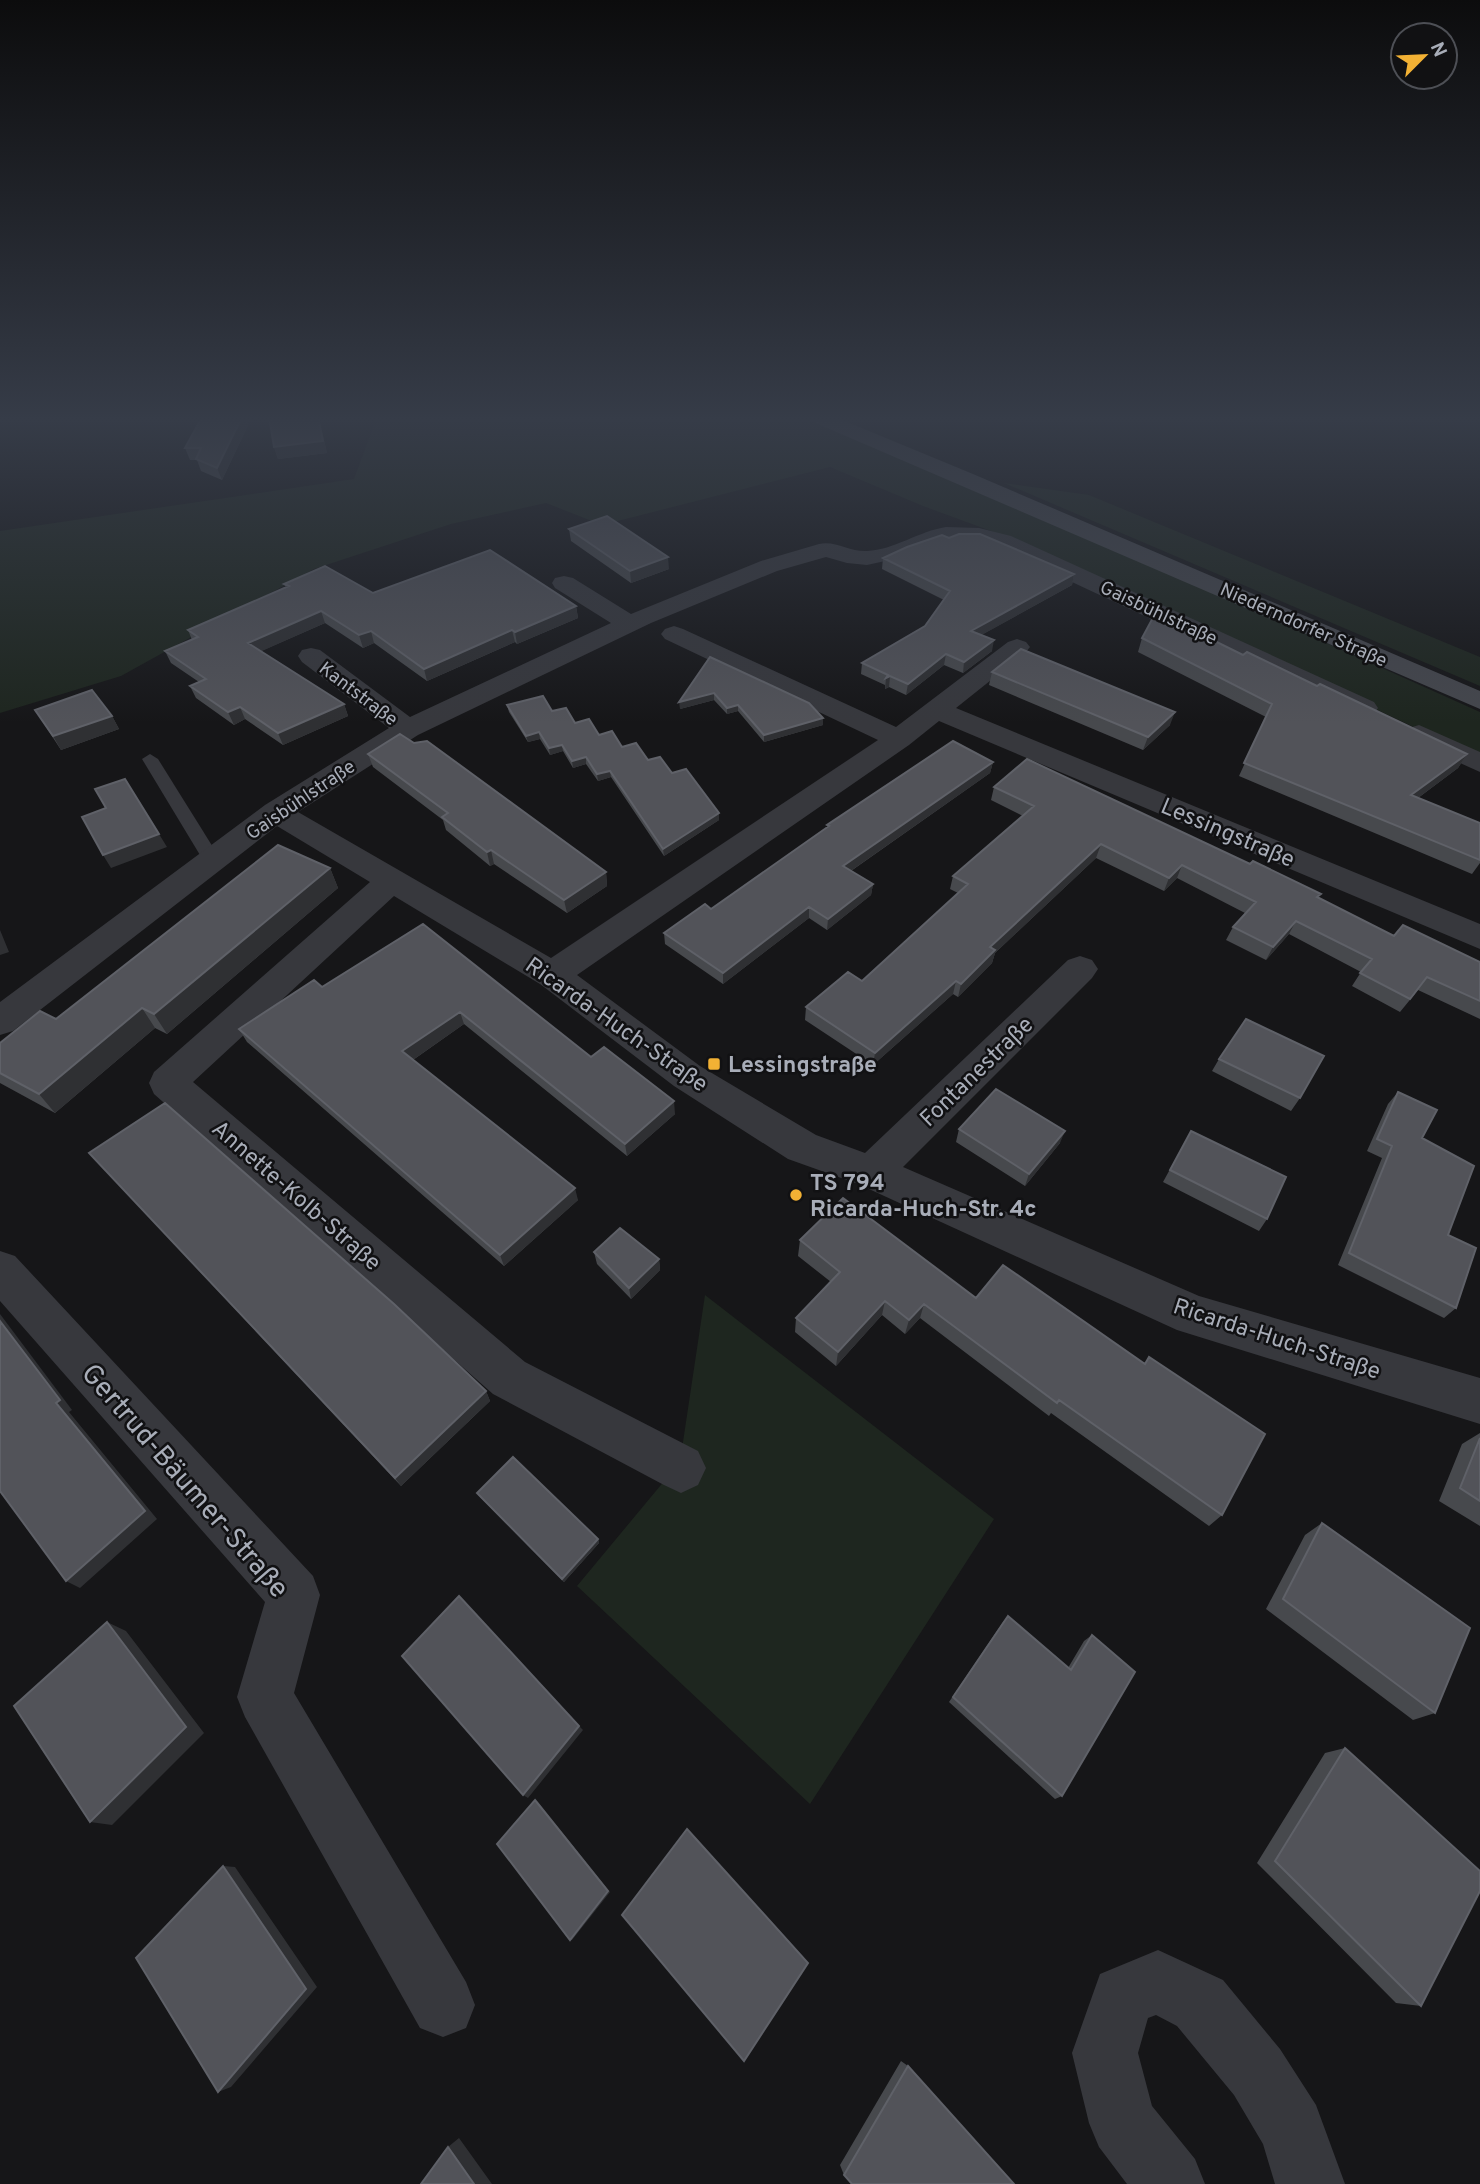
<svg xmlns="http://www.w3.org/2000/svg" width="1480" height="2184" font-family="Overpass,sans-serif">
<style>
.green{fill:#1e261f}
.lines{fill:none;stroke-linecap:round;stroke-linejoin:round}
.lane{fill:#37383d;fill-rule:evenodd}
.street{fill:#37383d;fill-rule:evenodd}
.secondary{fill:#45474d;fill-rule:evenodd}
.wall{fill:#47494d}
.shaded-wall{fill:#2f3033}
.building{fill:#525359;stroke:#5f6168;stroke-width:2}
.poi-dot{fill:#f2b134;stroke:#111113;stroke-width:2.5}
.labels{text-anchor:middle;stroke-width:5;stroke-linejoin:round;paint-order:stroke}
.far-street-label{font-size:19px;fill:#a8adb8;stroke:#111113}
.street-label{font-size:23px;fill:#a8adb8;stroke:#111113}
.poi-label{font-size:23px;font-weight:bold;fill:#a8adb8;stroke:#111113;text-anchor:start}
.near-street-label{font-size:28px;fill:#a8adb8;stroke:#111113}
</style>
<rect width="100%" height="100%" fill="#161618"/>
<path class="green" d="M377 417H803L1177 576 1480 712V758L1010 538 923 506 830 467 602 525 546 503 451 524 314 569 121 676 0 713V531L354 479Z
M1004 483 1089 495 1480 657V686Z
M705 1295 994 1519 810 1804 577 1586 680 1462Z"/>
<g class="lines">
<path class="lane" d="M150 754 158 759 221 860 218 864 212 866 203 860 142 759Z"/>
<path class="street" d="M946 527 979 528 1011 536 1374 702 1378 708 1374 714 1364 716 1354 714 995 546 979 542 946 541 894 559 867 565 847 563 826 557 777 571 651 623 418 735 298 812 551 958 878 740 665 639 661 634 665 629 674 626 683 629 896 727 1008 642 1017 639 1026 642 1030 647 1026 652 956 708 1480 924V949L939 721 909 745 577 975 700 1066 816 1135 865 1153 1068 960 1080 956 1092 960 1098 969 1092 978 903 1167 1199 1296 1480 1378V1424L1177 1330 858 1184 788 1159 674 1086 540 984 394 896 193 1082 525 1362 698 1451 706 1468 698 1485 681 1493 664 1485 493 1394 154 1094 149 1083 154 1072 370 882 277 826 13 1031 0 1035V1002L265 805 389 728 302 662 298 656 302 650 311 648 320 650 410 717 611 623 555 588 552 583 555 578 564 576 573 578 631 614 761 561 819 544C835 540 850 552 867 551 894 550 919 531 946 527Z
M1419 725 1480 752V772L1409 740 1405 734 1409 728Z
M0 1251 15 1256 313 1576 320 1595 294 1693 466 1982 475 2005 466 2028 443 2037 420 2028 245 1717 237 1697 265 1602 0 1301Z
M1158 1950 1223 1980 1280 2049 1316 2105 1345 2184H1275L1263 2144 1234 2095 1177 2026 1156 2015 1148 2018 1138 2053 1152 2106 1195 2159 1205 2184H1127L1099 2147 1089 2123 1072 2053 1100 1974Z"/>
<path class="secondary" d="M808 417H835L973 474 1480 691V709L811 421Z"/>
</g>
<path class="wall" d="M202 417H252L222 480 201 471 197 460H190L185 448Z
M269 417H342L319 419 327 453 278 459 274 447Z
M569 529 669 569 631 583 571 541Z
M949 538 1074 574 1072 585 981 635 992 651 963 673 944 665 906 695 889 687 885 689V685L861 674 862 663 925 626 944 600 882 569 883 558Z
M284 584 373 593 576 606 578 618 517 644 515 642 427 681 374 643 363 648 325 623 261 651 344 704 348 716 283 745 245 719 234 725 196 698 190 686 199 682 171 663 165 651 192 640 188 630 286 588Z
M1142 638 1243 655 1317 686 1467 754 1458 768 1418 798 1480 823V863L1472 874 1239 776 1266 717 1138 652Z
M710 657 823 718V725L764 742 738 711 727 714 714 700 680 709Z
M992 672 1170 725 1143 750 989 685Z
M507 705 552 711 672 773 719 820 664 856 611 777 598 781 586 764 573 768 563 751 550 755 540 739 528 742 509 712Z
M35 710 112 716 119 729 61 750Z
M368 754 606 872 607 886 567 913 494 864 490 866 446 830 443 820 373 767Z
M993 762 990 773 851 871 873 884 871 895 827 930 809 918 723 984 665 944 664 933 711 909 827 828V825Z
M994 787 1318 898 1394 936 1480 962V1019L1418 990 1400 1012 1352 986 1361 972 1289 934 1266 960 1226 940 1233 927 1245 913 1177 878 1164 891 1096 858 995 953 992 963 958 997 953 994 873 1065 805 1020 806 1007 862 981 958 893 950 889 953 876 1023 816 991 800Z
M330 868 338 888 167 1034 155 1028 55 1113 0 1083V1043L56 1019Z
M423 924 591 1057 675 1114 627 1156 464 1024 413 1060 578 1200 504 1266 247 1042 239 1029 322 987Z
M1219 1059 1300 1098 1291 1111 1212 1071Z
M1398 1092 1422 1138 1448 1235 1456 1308 1444 1318 1338 1265 1382 1158 1367 1151 1388 1104Z
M959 1129 1060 1143 1025 1186 956 1142Z
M1191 1131 1267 1219 1259 1231 1163 1182Z
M89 1153 486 1391 490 1401 401 1486Z
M843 1198 1222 1515 1209 1526 1051 1413 1049 1416 920 1318 905 1334 882 1315 836 1366 795 1332 796 1318 831 1282 798 1256 800 1240Z
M594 1252 659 1259 660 1270 631 1299 597 1264Z
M1480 1433V1526L1439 1501 1462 1444Z
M477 1493 598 1539 599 1543 564 1582 480 1497Z
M1322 1523 1435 1713 1413 1720 1266 1609 1305 1535Z
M1008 1616 1068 1668 1084 1641 1092 1635 1062 1796 1055 1799 949 1702 1003 1622Z
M1345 1748 1421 2006 1396 2003 1257 1863 1325 1753Z
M901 2061 908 2066 844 2175 840 2165Z"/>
<path class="shaded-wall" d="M242 417H252L222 480 217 468Z
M319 419 327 453 278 459 274 447Z
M668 557 669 569 631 583 630 571Z
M1074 574 1072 585 969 642 971 631Z
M576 606 578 618 517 644 515 632Z
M321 611 325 623 253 655 248 643Z
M512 630 515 642 427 681 424 669Z
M371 631 374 643 363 648 359 635Z
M994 640 992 651 963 673 964 662Z
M946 654 944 665 906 695 908 684Z
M890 676 889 687 885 689 886 678Z
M714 693V700L680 709 679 702Z
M344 704 348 716 283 745 278 733Z
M738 705V711L727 714V708Z
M240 707 245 719 234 725 228 712Z
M1175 712 1170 725 1143 750 1148 737Z
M112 716 119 729 61 750 53 736Z
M823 718V725L764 742V735Z
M539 732 540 739 528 742 526 736Z
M562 745 563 751 550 755 549 748Z
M1467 754 1458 768 1403 809 1411 795Z
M586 757V764L573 768 572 761Z
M993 762 990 773 842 877 843 866Z
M610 771 611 777 598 781 597 774Z
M719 813V820L664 856 663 849Z
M159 834 167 847 111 868 103 855Z
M1101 844 1096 858 995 953 992 963 958 997 961 984 990 947Z
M491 850 494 864 490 866 487 852Z
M1182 865 1177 878 1164 891 1169 878Z
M330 868 338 888 167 1034 154 1014Z
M606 872 607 886 567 913 564 900Z
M873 884 871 895 827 930 828 919Z
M809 907V918L723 984V973Z
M1296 921 1289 934 1266 960 1273 947Z
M0 930 9 952 0 955Z
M956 981 953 994 873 1065 875 1053Z
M142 1008 155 1028 55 1113 39 1094Z
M460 1012 464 1024 407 1064 402 1051Z
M674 1101 675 1114 627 1156 625 1144Z
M1065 1131 1060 1143 1025 1186 1029 1174Z
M575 1188 578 1200 504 1266 500 1255Z
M659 1259 660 1270 631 1299 629 1288Z
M885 1301 882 1315 836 1366 838 1352Z
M924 1304 920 1318 905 1334 909 1320Z
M0 1314 72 1410 69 1412 157 1519 80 1588 66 1581 56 1403 0 1321Z
M486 1391 490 1401 401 1486 395 1478Z
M598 1539 599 1543 564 1582 562 1579Z
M107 1622 126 1631 204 1733 112 1825 90 1822Z
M579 1726 583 1730 528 1798 523 1795Z
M535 1800 538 1802 610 1892 572 1940H570Z
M223 1866 235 1867 317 1987 231 2087 218 2092Z
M459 2138 492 2184H474L448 2147Z"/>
<path class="building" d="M202 417H242L217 468 196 459 201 448H185Z
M269 417H318L323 441 274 447Z
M607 516 668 557 630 571 569 529Z
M959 534H980L1074 574 971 631 994 640 964 662 946 654 908 684 890 676 886 678 888 675 862 663 925 626 950 591 883 558 907 547 942 535 949 538Z
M490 550 576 606 515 632 512 630 424 669 371 631 359 635 321 611 248 643 344 704 278 733 240 707 228 712 190 686 206 679 165 651 198 637 188 630 289 586 284 584 325 566 373 593Z
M1156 612 1243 655 1247 652 1317 686 1320 684 1467 754 1411 795 1480 823V860L1244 763 1272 704 1142 638Z
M1021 649 1175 712 1148 737 992 672Z
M710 657 809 703 823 718 764 735 738 705 727 708 714 693 679 702Z
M92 690 112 716 53 736 35 710Z
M543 696 552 711 566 708 575 723 589 719 599 735 612 731 622 747 636 743 648 760 660 757 672 773 686 769 719 813 663 849 610 771 597 774 586 757 572 761 562 745 549 748 539 732 526 736 507 705Z
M400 734 414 743 427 741 606 872 564 900 491 850 487 852 442 817 448 813 368 754Z
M953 741 993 762 843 866 873 884 828 919 809 907 723 973 664 933 705 904 711 909 829 826 827 825Z
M1027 759 1250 864 1253 861 1321 894 1317 897 1394 936 1403 925 1480 962V1001L1427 977 1410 999 1360 973 1372 959 1296 921 1273 947 1233 927 1256 902 1182 865 1169 878 1101 844 990 947 995 950 961 984 956 981 875 1053 806 1007 848 972 862 981 968 884 953 876 1034 806 994 787Z
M125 779 159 834 103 855 82 817 106 808 95 789Z
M278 845 330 868 154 1014 142 1008 39 1094 0 1073V1043L40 1011 56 1019Z
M423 924 591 1057 604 1047 674 1101 625 1144 460 1012 402 1051 575 1188 500 1255 239 1029 314 980 322 987Z
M1246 1019 1324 1056 1300 1098 1219 1059Z
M996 1089 1065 1131 1029 1174 959 1129Z
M1398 1092 1437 1110 1422 1138 1474 1166 1448 1235 1476 1248 1456 1308 1349 1253 1392 1146 1377 1139Z
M165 1103 394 1304 486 1391 395 1478 89 1153Z
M1191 1131 1286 1177 1267 1219 1170 1170Z
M843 1198 976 1298 1003 1265 1145 1364 1149 1357 1265 1434 1222 1515 1059 1400 1057 1403 924 1304 909 1320 885 1301 838 1352 796 1318 840 1272 800 1240Z
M620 1228 659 1259 629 1288 594 1252Z
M0 1321 60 1400 56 1403 145 1511 66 1581 0 1491Z
M1480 1438V1501L1460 1488Z
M513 1457 598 1539 562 1579 477 1493Z
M1322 1523 1470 1628 1435 1713 1283 1599Z
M459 1596 579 1726 523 1795 402 1656Z
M1008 1616 1071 1670 1092 1635 1135 1672 1062 1796 953 1697Z
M107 1622 186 1727 90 1822 14 1706Z
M1345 1748 1480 1871V1891L1421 2006 1275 1861Z
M535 1800 608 1891 570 1940 497 1844Z
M687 1829 808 1963 744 2061 622 1915Z
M223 1866 306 1989 218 2092 136 1958Z
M908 2066 1014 2184H852L844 2175Z
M448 2147 474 2184H421Z"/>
<linearGradient id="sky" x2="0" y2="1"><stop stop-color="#0c0c0d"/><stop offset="0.58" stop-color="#363c48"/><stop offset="1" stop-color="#363c48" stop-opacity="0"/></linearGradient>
<rect width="1480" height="723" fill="url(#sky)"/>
<g class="poi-dot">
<rect x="707" y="1057" width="14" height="14" rx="3.5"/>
<circle cx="796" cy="1195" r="7"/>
</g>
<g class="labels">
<g class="far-street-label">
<text transform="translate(1159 612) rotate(25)" y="7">Gaisbühlstraße</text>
<text transform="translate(1304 624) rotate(24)" y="7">Niederndorfer Straße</text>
<text transform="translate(359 693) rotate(37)" y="7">Kantstraße</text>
<text transform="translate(300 799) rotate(-34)" y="7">Gaisbühlstraße</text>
</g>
<g class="street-label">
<text transform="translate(1228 832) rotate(23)" y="8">Lessingstraße</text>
<text transform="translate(617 1024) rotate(35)" y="8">Ricarda-Huch-Straße</text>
<text transform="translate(976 1071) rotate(-44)" y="8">Fontanestraße</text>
<text transform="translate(297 1195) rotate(41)" y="8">Annette-Kolb-Straße</text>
<text transform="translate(1277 1338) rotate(18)" y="8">Ricarda-Huch-Straße</text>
</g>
<g class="poi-label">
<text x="728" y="1072">Lessingstraße</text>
<text x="810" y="1190">TS 794<tspan x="810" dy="26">Ricarda-Huch-Str. 4c</tspan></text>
</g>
<g class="near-street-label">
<text transform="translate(186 1480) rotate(49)" y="10">Gertrud-Bäumer-Straße</text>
</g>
</g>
<g transform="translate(1424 56) rotate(66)"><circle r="33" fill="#111113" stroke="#4d4f55" stroke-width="2"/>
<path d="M0-5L12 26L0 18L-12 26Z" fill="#f2b134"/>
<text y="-10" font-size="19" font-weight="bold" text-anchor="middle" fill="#a8adb8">N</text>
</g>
</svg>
